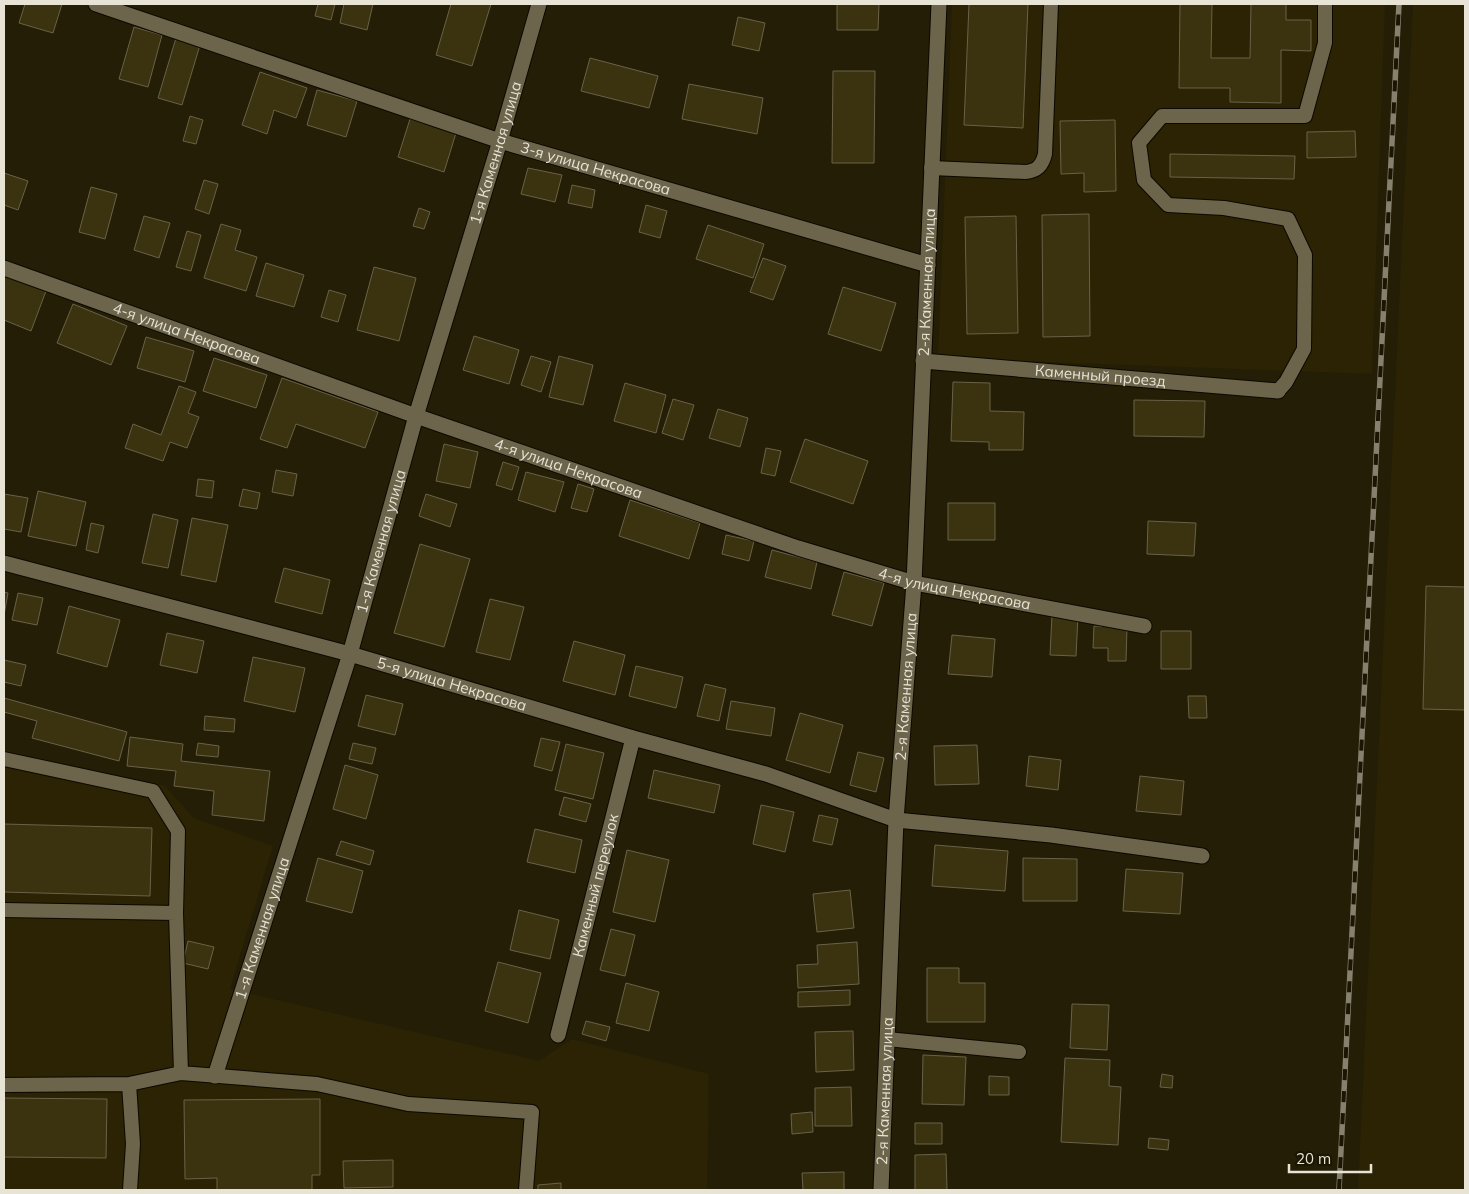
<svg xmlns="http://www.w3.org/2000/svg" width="1469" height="1194" font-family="Mulish,sans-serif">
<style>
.built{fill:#2b2303}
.building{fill:#3b320f;stroke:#696249}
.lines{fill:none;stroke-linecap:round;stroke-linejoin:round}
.lane-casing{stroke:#0d0800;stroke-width:16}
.street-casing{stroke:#0d0800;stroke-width:17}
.lane{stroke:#6c654c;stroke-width:14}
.street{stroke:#6c654c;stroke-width:15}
.rail-casing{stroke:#86816e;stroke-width:5.5}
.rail{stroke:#1b1501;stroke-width:4;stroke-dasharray:11;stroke-linecap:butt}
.labels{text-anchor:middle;stroke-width:4;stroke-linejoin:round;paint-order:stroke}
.street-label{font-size:15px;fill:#e7e3d5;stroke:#1b1501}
</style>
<rect width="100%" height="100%" fill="#241e06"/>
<path class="built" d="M952 4H1385L1372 374 938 358Z
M1413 4H1465V1190H1358Z
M4 750 165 786 194 818 273 846 230 989 539 1061 572 1039 709 1074 707 1190H4Z"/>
<path class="building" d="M25 4H62L53 33 19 23Z
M318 4H335L331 20 315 16Z
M344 4H373L367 30 340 23Z
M451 4H491L472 66 436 55Z
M837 4H879L878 30H837Z
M969 4H1028L1023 128 964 125Z
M1180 4H1212L1211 58H1250L1251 4H1286V20H1311V51L1281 50V103L1230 102V88H1179Z
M738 17 765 23 759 51 732 45Z
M134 27 162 35 148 87 119 79Z
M176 38 200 45 182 105 158 98Z
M590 58 658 76 649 108 581 91Z
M833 71H875L874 163H832Z
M260 72 307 88 296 118 274 110 267 134 242 125Z
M689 84 763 98 757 134 682 119Z
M317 90 357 101 346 137 307 125Z
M190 116 203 120 196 144 183 141Z
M410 119 456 133 444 172 398 157Z
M1115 120 1116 191 1084 192V173L1061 174 1060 121Z
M1355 131 1356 157 1307 158V132Z
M1170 154 1295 156 1294 179 1170 177Z
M528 168 562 175 555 202 521 194Z
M4 173 28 181 18 210 4 205Z
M204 180 218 184 209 214 195 209Z
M572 185 595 190 592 208 568 203Z
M91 187 117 194 105 239 79 232Z
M646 205 667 211 660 238 639 232Z
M419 208 430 212 424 229 413 226Z
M1089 214 1090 336 1043 337 1042 215Z
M144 216 170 223 159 258 134 250Z
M1016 216 1018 333 967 334 965 217Z
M221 224 241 230 235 250 257 257 246 291 204 278Z
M708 225 764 244 753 278 696 259Z
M187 231 201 235 191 271 176 267Z
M763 258 786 266 773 300 750 292Z
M266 263 304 275 294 307 256 296Z
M374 267 416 278 399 341 357 330Z
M4 276 46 291 31 331 4 320Z
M843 287 896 303 881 351 828 334Z
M329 290 346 295 338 322 321 317Z
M73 304 127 326 111 365 57 343Z
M474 336 519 350 509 384 463 370Z
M146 337 194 351 185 382 137 368Z
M531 356 551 362 541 392 521 385Z
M559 356 593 365 583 405 549 397Z
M214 358 267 375 256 408 203 391Z
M282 378 378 412 365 448 296 424 287 448 260 439Z
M953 382 990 383V411L1024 412 1023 450H989V442L951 441Z
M625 383 666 395 656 433 614 421Z
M179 386 196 392 188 413 199 417 187 448 170 442 163 461 125 448 133 424 161 435Z
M673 399 694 405 683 440 662 433Z
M1134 400 1205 401 1204 437 1134 436Z
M718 409 748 418 740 447 709 438Z
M805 439 868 461 853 504 790 482Z
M444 444 478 452 470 488 436 481Z
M766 448 781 451 775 476 761 473Z
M503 462 519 467 512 490 496 485Z
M276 470 297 474 293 496 272 492Z
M526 472 564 482 555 512 518 500Z
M198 479 214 481 212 498 196 496Z
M578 484 594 489 587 512 571 508Z
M243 489 260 493 257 509 239 506Z
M38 491 86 502 76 546 28 536Z
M4 494 28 498 21 532 4 529Z
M426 494 457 504 450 527 419 516Z
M630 500 700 523 689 559 619 536Z
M948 503H995V540H948Z
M153 514 178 520 168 568 142 563Z
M192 518 228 525 216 582 181 575Z
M1148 521 1196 523 1194 556 1147 554Z
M91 523 104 526 98 553 86 550Z
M726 535 754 541 749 561 722 554Z
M420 544 470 559 444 647 394 633Z
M772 550 817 562 811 589 765 577Z
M284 568 330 580 322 614 275 602Z
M844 572 884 583 872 626 832 615Z
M1426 586 1465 587V710L1423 709Z
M4 592 8 593 4 615Z
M18 593 43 598 37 625 12 620Z
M490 599 524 607 510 660 476 652Z
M69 606 120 620 107 667 57 653Z
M1052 615 1078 616 1076 656 1050 655Z
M1094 626 1127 627 1126 661H1108V648H1093Z
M1161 631H1191V669H1161Z
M167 633 204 641 197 673 160 665Z
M952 635 995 639 992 677 948 674Z
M574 641 625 655 615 695 563 681Z
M253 657 305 668 295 712 244 701Z
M4 660 26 665 21 686 4 682Z
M636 666 683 677 676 708 629 696Z
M705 684 726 689 719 721 697 716Z
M366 695 403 704 395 735 358 726Z
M1188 696H1206L1207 718H1189Z
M4 698 127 732 119 761 32 738 37 721 4 712Z
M731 701 775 708 771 736 726 729Z
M800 713 843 725 830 773 786 760Z
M205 716 235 719 234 732 204 730Z
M130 737 183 744 181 761 270 771 264 821 212 815 214 791 174 786 176 771 127 766Z
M541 738 560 742 552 771 534 766Z
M198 743 219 746 218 757 196 755Z
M353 743 376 748 372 764 349 759Z
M566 744 604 753 593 799 555 790Z
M977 745 979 784 935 785 934 746Z
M858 752 884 758 876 792 850 785Z
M1029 756 1061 760 1058 790 1026 786Z
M345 765 378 775 366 819 333 809Z
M654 770 720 785 714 813 648 798Z
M1140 776 1184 781 1181 815 1136 811Z
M564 797 591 804 586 822 559 815Z
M761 805 794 812 785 852 753 844Z
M819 815 838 819 832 845 813 841Z
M4 824 152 828 150 896 4 892Z
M535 829 582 840 575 873 527 862Z
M341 841 374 851 370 865 336 855Z
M935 845 1008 851 1005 891 932 886Z
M627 850 669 860 655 922 613 912Z
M318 858 363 871 352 913 306 901Z
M1023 858 1077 859V901H1023Z
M1126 869 1183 873 1180 914 1123 911Z
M850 890 854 928 817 932 813 894Z
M519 910 559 920 550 959 510 950Z
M611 929 635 935 625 976 600 970Z
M188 941 214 947 208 969 183 963Z
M857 942 859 984 798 988 797 965 818 964 817 945Z
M498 962 541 973 528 1023 485 1011Z
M927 968H959V983H985V1022H927Z
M626 983 659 992 649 1031 616 1023Z
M850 990V1005L798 1007V992Z
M1072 1004 1109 1005 1107 1050 1070 1048Z
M586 1021 610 1027 606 1041 582 1034Z
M853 1031 854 1070 816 1072 815 1032Z
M923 1055 966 1057 964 1105 922 1104Z
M1065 1058 1110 1060 1109 1086 1121 1087 1118 1145 1061 1142Z
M1162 1074 1173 1076 1172 1088 1160 1087Z
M989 1076 1009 1077V1095H989Z
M851 1087 852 1126H815V1088Z
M4 1098 107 1099 106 1158 4 1157Z
M320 1099V1175H312V1190H217V1178L185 1179 184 1100Z
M812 1112 813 1132 792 1134 791 1114Z
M915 1123H942V1144H915Z
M1149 1138 1169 1140 1168 1150 1148 1148Z
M946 1154 947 1190H915V1155Z
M393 1160V1187L344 1188 343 1161Z
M844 1172V1190H803L802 1173Z
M561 1183V1190H538V1185Z"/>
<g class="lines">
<g class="lane-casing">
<path id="lane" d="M931 168 1025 172C1037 171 1042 166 1045 154L1051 4
M1278 391 1286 382 1304 349 1305 255 1288 219 1224 208 1168 205 1144 180 1139 143 1162 116H1305L1325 43V4
M4 759 153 791 178 831 176 913 181 1073 129 1084
M4 910 176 913
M887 1039 1019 1052
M181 1073 317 1084 408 1104 532 1112 526 1190
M4 1085 129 1084 133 1144 130 1190"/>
</g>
<g class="street-casing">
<g id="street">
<path id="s1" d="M96 4 500 141 928 265"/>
<path id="s2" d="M4 268 416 416 798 548 914 583 1144 626"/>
<path id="s3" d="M923 361 1278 391"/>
<path id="s4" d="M4 563 350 654 633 738 766 774 896 820 1051 835 1202 856"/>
<path id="s5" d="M558 1035 633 738"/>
<path id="s6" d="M215 1076 350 654 416 416 500 141 539 4"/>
<path id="s7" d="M881 1190 896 820 914 583 939 4"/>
</g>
</g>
<use href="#lane" class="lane"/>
<use href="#street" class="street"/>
<g class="rail-casing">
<path id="rail" d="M1339 1190 1399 4"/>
</g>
<use href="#rail" class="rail"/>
</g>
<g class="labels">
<g class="street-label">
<text dy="5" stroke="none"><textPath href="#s6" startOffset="965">1-я Каменная улица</textPath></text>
<text dy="5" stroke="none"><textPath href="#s1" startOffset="526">3-я улица Некрасова</textPath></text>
<text dy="5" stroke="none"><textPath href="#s7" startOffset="909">2-я Каменная улица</textPath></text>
<text dy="5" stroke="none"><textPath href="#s2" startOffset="194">4-я улица Некрасова</textPath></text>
<text dy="5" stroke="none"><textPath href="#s3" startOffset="178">Каменный проезд</textPath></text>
<text dy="5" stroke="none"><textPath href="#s2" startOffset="599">4-я улица Некрасова</textPath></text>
<text dy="5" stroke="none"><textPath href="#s6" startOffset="560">1-я Каменная улица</textPath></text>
<text dy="5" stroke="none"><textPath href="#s2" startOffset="1004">4-я улица Некрасова</textPath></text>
<text dy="5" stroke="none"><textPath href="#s4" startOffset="464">5-я улица Некрасова</textPath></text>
<text dy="5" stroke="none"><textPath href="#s7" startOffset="504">2-я Каменная улица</textPath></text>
<text dy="5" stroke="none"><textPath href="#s5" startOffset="154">Каменный переулок</textPath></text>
<text dy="5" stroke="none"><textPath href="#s6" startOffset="155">1-я Каменная улица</textPath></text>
<text dy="5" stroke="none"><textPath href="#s7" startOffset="99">2-я Каменная улица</textPath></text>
</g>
</g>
<rect width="1469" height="1194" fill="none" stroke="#e7e3d5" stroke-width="10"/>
<path d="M1289 1164v8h82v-8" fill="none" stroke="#e7e3d5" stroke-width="2.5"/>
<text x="1296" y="1164" font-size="15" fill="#e7e3d5" stroke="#1b1501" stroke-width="4" paint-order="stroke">20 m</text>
</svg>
